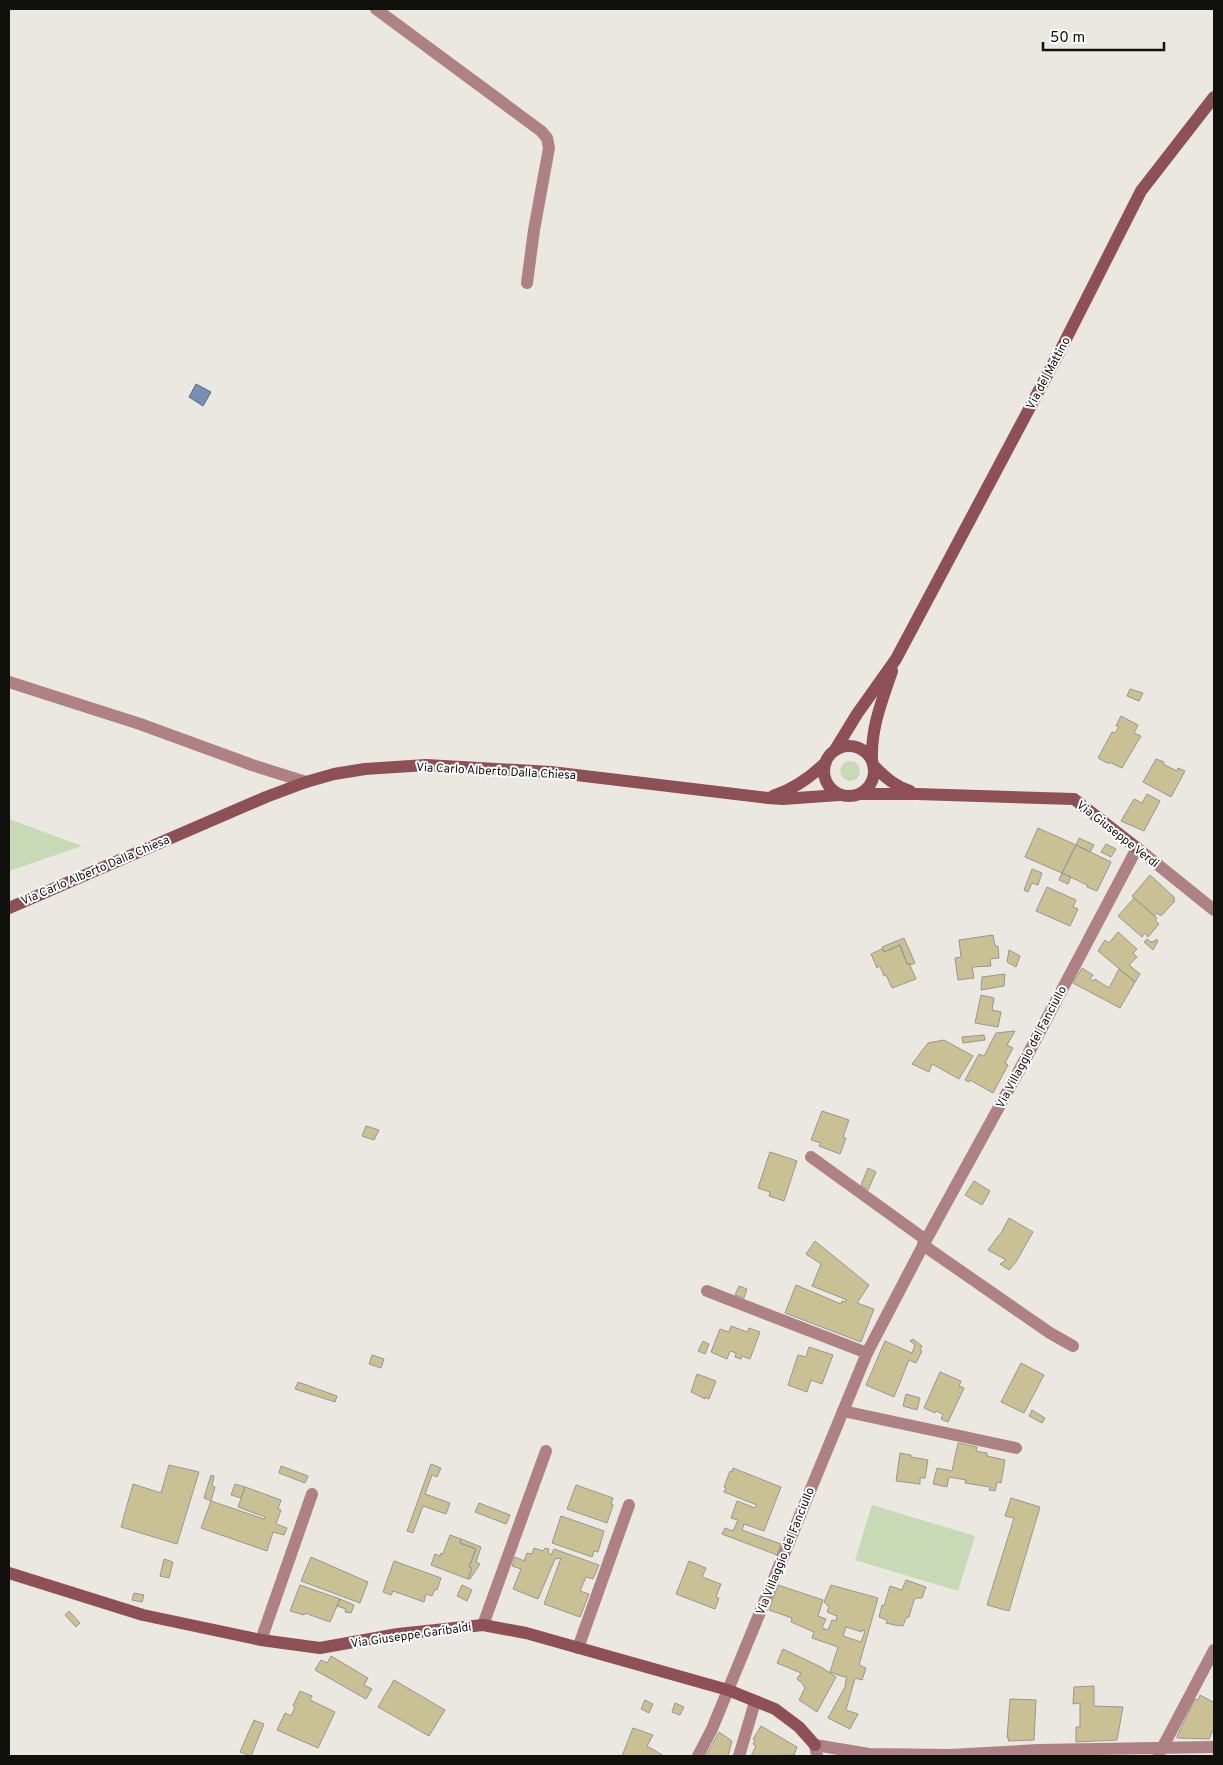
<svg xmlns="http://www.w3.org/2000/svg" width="1223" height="1765" font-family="Overpass,sans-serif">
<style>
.green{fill:#c8d9b6}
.water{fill:#7590b3;stroke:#576a81}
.building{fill:#c9c194;stroke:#98978f;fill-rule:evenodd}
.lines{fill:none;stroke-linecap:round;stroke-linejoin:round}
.minor{stroke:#ae8285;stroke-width:12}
.tertiary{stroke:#ae8285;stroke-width:12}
.secondary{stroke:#8d5056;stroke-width:12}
.labels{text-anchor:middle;stroke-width:4;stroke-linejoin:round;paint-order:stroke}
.street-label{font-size:12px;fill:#10100d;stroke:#fff}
</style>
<rect width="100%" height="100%" fill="#eae8e0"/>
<path class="green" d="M840 771a10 10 0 1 1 20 0a10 10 0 1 1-20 0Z
M9 819 82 846 9 871Z
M872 1505 975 1536 958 1591 855 1560Z"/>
<path class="water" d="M196 384 211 392 203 406 189 397Z"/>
<path class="building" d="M1130 689 1143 693 1139 701 1127 696Z
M1121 716 1138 725 1134 733 1141 736 1122 768 1113 764V763H1107L1098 758 1112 732 1115 733 1119 727 1116 726Z
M1156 759 1164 762 1163 764 1177 771 1178 768 1185 771 1171 797 1143 782Z
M1147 794 1160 801 1144 831 1121 821 1134 799 1142 803Z
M1038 828 1076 845 1062 873 1025 857Z
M1079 838 1094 845 1090 852 1076 845Z
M1106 844 1116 849 1111 857 1101 852Z
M1076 845 1111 862 1097 891 1087 887V885L1062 873Z
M1032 869 1042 873 1038 885 1032 883 1028 892 1024 890Z
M1062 873 1071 877 1068 884 1059 880Z
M1150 875 1175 898 1173 900 1175 901 1161 916 1157 913 1154 916 1132 896Z
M1047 887 1076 900 1073 907 1078 909 1070 926 1036 911Z
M1134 898 1157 918 1155 920 1159 924 1148 937 1145 933 1142 937 1118 916Z
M1118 932 1137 949 1133 953 1137 957 1129 965 1140 974 1135 982 1098 951 1105 940 1109 943Z
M993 935 995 946H998L999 958 990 959 991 966 972 967 974 978 958 980 955 958 961 957 959 940Z
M904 938 915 963 910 965 909 963 907 964 900 945 884 952 882 947Z
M1147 939 1151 942 1152 941 1154 942 1156 939 1158 941 1153 950 1144 942Z
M900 945 907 964 909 963 916 979 892 988 886 975 884 976 880 966 877 968 871 954 882 949 884 952Z
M1009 950 1020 956 1016 967 1007 962Z
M1082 968 1093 975 1090 979 1094 981 1095 979 1109 988 1119 969 1135 982 1120 1008 1073 983Z
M1005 974 1004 986 981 990 982 977Z
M981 995 994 998 992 1010 1001 1012 998 1027 975 1023Z
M1015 1031 1007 1045 1013 1048 1005 1063 1008 1065 993 1093 970 1080 969 1082 965 1080 979 1054 984 1056 996 1033Z
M984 1035 985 1040 963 1043 962 1037Z
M944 1040 973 1056 959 1079 932 1064 929 1072 912 1064 928 1043Z
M822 1111 849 1120 843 1137 846 1138 840 1154 819 1146 821 1143 811 1140Z
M366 1126 379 1130 374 1140 362 1136Z
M770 1152 797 1161 784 1201 769 1196 770 1192 758 1188Z
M868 1168 876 1172 868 1190 861 1185Z
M974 1181 990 1191 982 1205 965 1195Z
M1009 1218 1033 1232 1016 1262 1009 1270 1000 1264 1006 1260 988 1250 999 1235H1000Z
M815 1241 869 1285 857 1303 874 1309 861 1342 785 1313 796 1285 841 1304 842 1301 845 1302 847 1300 812 1286 821 1264 806 1254Z
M739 1286 747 1289 744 1298 735 1295Z
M731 1326 747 1332 749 1328 760 1332 750 1359 742 1356 741 1359 735 1357 736 1353 730 1351 727 1359 711 1352 720 1329 729 1332Z
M913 1339 922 1346 920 1349 922 1351 916 1363 909 1360 894 1397 866 1385 885 1341 912 1353 915 1345 910 1341Z
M703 1341 709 1344 705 1354 698 1351Z
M809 1347 833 1355 822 1384 811 1380 807 1392 788 1385 798 1355 806 1357Z
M372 1355 384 1359 381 1368 369 1364Z
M1021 1363 1044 1375 1024 1413 1001 1402Z
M940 1372 961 1381 959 1386 964 1388 948 1422 941 1419 943 1414 936 1411 935 1413 924 1408Z
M697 1374 716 1381 709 1399 705 1397V1399L691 1392Z
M298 1382 337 1396 335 1402 295 1389Z
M906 1394 920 1398 917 1410 903 1406Z
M1032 1410 1045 1418 1042 1423 1029 1416Z
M958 1443 977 1447 976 1451 987 1453V1456L1005 1460 1001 1483 997 1482 995 1491 989 1490 990 1487 965 1483 966 1480 949 1477 947 1487 933 1484 937 1468 952 1471Z
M900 1453 911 1455V1457L928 1460 925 1478H920V1484L896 1481Z
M431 1464 441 1468 437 1477 432 1475 425 1494 450 1503 446 1514 423 1506 413 1533 407 1531Z
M169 1465 199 1472 177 1544 121 1527 133 1484 161 1493Z
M281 1466 308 1476 305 1483 279 1473Z
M733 1468 781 1487 764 1531 744 1524 742 1530 781 1544 777 1555 722 1534 725 1528 733 1531 738 1520 731 1518 737 1501 755 1508 757 1505 724 1492 726 1488 724 1487 730 1471 732 1472Z
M211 1475 214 1476 212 1486 215 1487 211 1501 204 1498Z
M235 1484 245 1487 241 1498 231 1495Z
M576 1485 613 1498 611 1504 613 1505 607 1523 567 1509Z
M245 1487 281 1500 278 1509 281 1510 276 1524 287 1528 284 1535 273 1532 267 1551 201 1528 211 1501 264 1519 265 1517 238 1507Z
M1011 1498 1040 1507 1009 1611 987 1605 1014 1518 1005 1516Z
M479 1503 510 1515 506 1524 475 1512Z
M561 1516 604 1531 598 1552 594 1551 592 1557 552 1543Z
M450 1535 461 1539 460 1543 476 1549 469 1567 472 1568 468 1579 431 1565 435 1554 440 1556 441 1553 443 1554Z
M461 1539 481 1547 476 1562 480 1564 470 1579H468L472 1568 469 1567 476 1549 460 1543Z
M534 1548 543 1551 545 1548 549 1549 548 1553 551 1555 554 1549 599 1565 593 1579 586 1577 580 1591 589 1594 580 1617 544 1604 561 1558 555 1559 538 1599 513 1589 521 1569 512 1566 515 1557 524 1561 527 1553 532 1554Z
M311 1557 368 1582 360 1603 301 1581Z
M164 1559 173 1562 169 1578 160 1576Z
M394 1561 441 1578 437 1590 435 1589 432 1596 426 1594 424 1602 393 1591 391 1595 383 1592Z
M689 1561 706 1568 702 1577 721 1584 716 1597 719 1598 715 1609 676 1594Z
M906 1580 926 1587 922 1598H916L914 1600 909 1617 906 1618 903 1626 900 1625 899 1626 886 1623 887 1620 879 1617 882 1605 884 1606 890 1586 902 1590Z
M300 1585 340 1599 330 1622 305 1613 304 1615 290 1611Z
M462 1585 472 1590 467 1601 457 1596Z
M778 1585 823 1600 818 1616 826 1619 822 1628 828 1630 832 1620 836 1621 837 1616 827 1612 829 1607 824 1602 831 1585 878 1598 859 1665 866 1668 862 1680 855 1678 846 1710 858 1714 850 1729 828 1718 846 1685H845L847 1676 844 1677 830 1672 838 1647 812 1638 814 1632 791 1622 792 1618 769 1610ZM846 1627 862 1632V1630L865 1631 861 1642 843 1636Z
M134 1593 144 1595 142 1602 132 1600Z
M340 1599 354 1605 351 1613 345 1612 346 1609 337 1606Z
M69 1611 80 1623 76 1627 65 1615Z
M783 1649 821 1667 836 1677 817 1712 799 1700 805 1688 802 1683 797 1679 801 1673 777 1663Z
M331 1656 368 1678 364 1685 372 1689 366 1699 315 1670 321 1660 327 1663Z
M394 1680 445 1710 429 1736 378 1707Z
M1094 1686V1706L1123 1707 1117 1740 1076 1742V1727H1080V1703L1073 1704 1074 1687Z
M300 1691 312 1696 310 1700 335 1712 318 1748 277 1730 285 1713 291 1716 295 1707 293 1706Z
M1200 1695 1213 1702 1214 1698V1728L1209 1739 1177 1738V1736L1195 1699 1198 1700Z
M1010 1699 1036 1700 1034 1740 1008 1741 1009 1738H1007Z
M645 1700 653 1704 649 1713 641 1709Z
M675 1703 684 1707 680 1715 672 1712Z
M254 1720 264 1724 251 1756 240 1752Z
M761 1726 797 1747 794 1755 751 1756 756 1746 753 1744 755 1740 753 1739Z
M633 1728 653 1735 647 1746 664 1756H622Z
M719 1732 732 1741 728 1756H706Z"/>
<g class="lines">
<path class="minor" d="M376 9 541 131 547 138 549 148 534 230 527 283
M9 682 140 724 252 765 306 782
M1137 848 1214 910
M811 1157 926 1240
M923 1245 1050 1333 1073 1346
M707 1291 867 1353
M843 1411 1016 1448
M483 1625 546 1451
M261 1640 312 1494
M578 1648 629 1505
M815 1745 869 1754 950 1755 1038 1750 1214 1747
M1159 1754 1214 1650
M698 1756 712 1729 728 1690
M739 1756 755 1702"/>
<path class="tertiary" d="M728 1690 867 1353 926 1240 1027 1056 1137 848
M815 1745 817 1756"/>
<path class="secondary" d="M824 771a25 25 0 1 1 50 0a25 25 0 1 1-50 0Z
M835 750 857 714 896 659 1061 349 1141 191 1214 97
M872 759C871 727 882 701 892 671
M875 767C886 778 895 786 910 791
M862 794H917L1074 799 1137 848
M773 796C794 789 810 778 826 762
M9 908 266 797 306 782 334 774 365 769 426 765 551 772 768 798 783 799 839 795
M9 1573 143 1615 261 1640 320 1648 398 1634 483 1625 526 1633 728 1690 775 1709 799 1727 815 1745"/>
</g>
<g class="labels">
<g class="street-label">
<text transform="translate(1048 373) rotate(-62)" y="4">Via del Mattino</text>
<text transform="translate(496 771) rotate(3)" y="4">Via Carlo Alberto Dalla Chiesa</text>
<text transform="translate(1118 834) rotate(38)" y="4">Via Giuseppe Verdi</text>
<text transform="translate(95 870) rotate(-23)" y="4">Via Carlo Alberto Dalla Chiesa</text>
<text transform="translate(1031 1047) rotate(-62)" y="4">Via Villaggio del Fanciullo</text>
<text transform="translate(785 1551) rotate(-68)" y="4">Via Villaggio del Fanciullo</text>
<text transform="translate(411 1635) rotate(-8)" y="4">Via Giuseppe Garibaldi</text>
</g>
</g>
<rect width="1223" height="1765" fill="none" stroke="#10100d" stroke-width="20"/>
<path d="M1043 42v8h121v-8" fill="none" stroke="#10100d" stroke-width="2.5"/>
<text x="1050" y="42" font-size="15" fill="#10100d" stroke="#ffffff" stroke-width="4" paint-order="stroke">50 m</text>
</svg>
